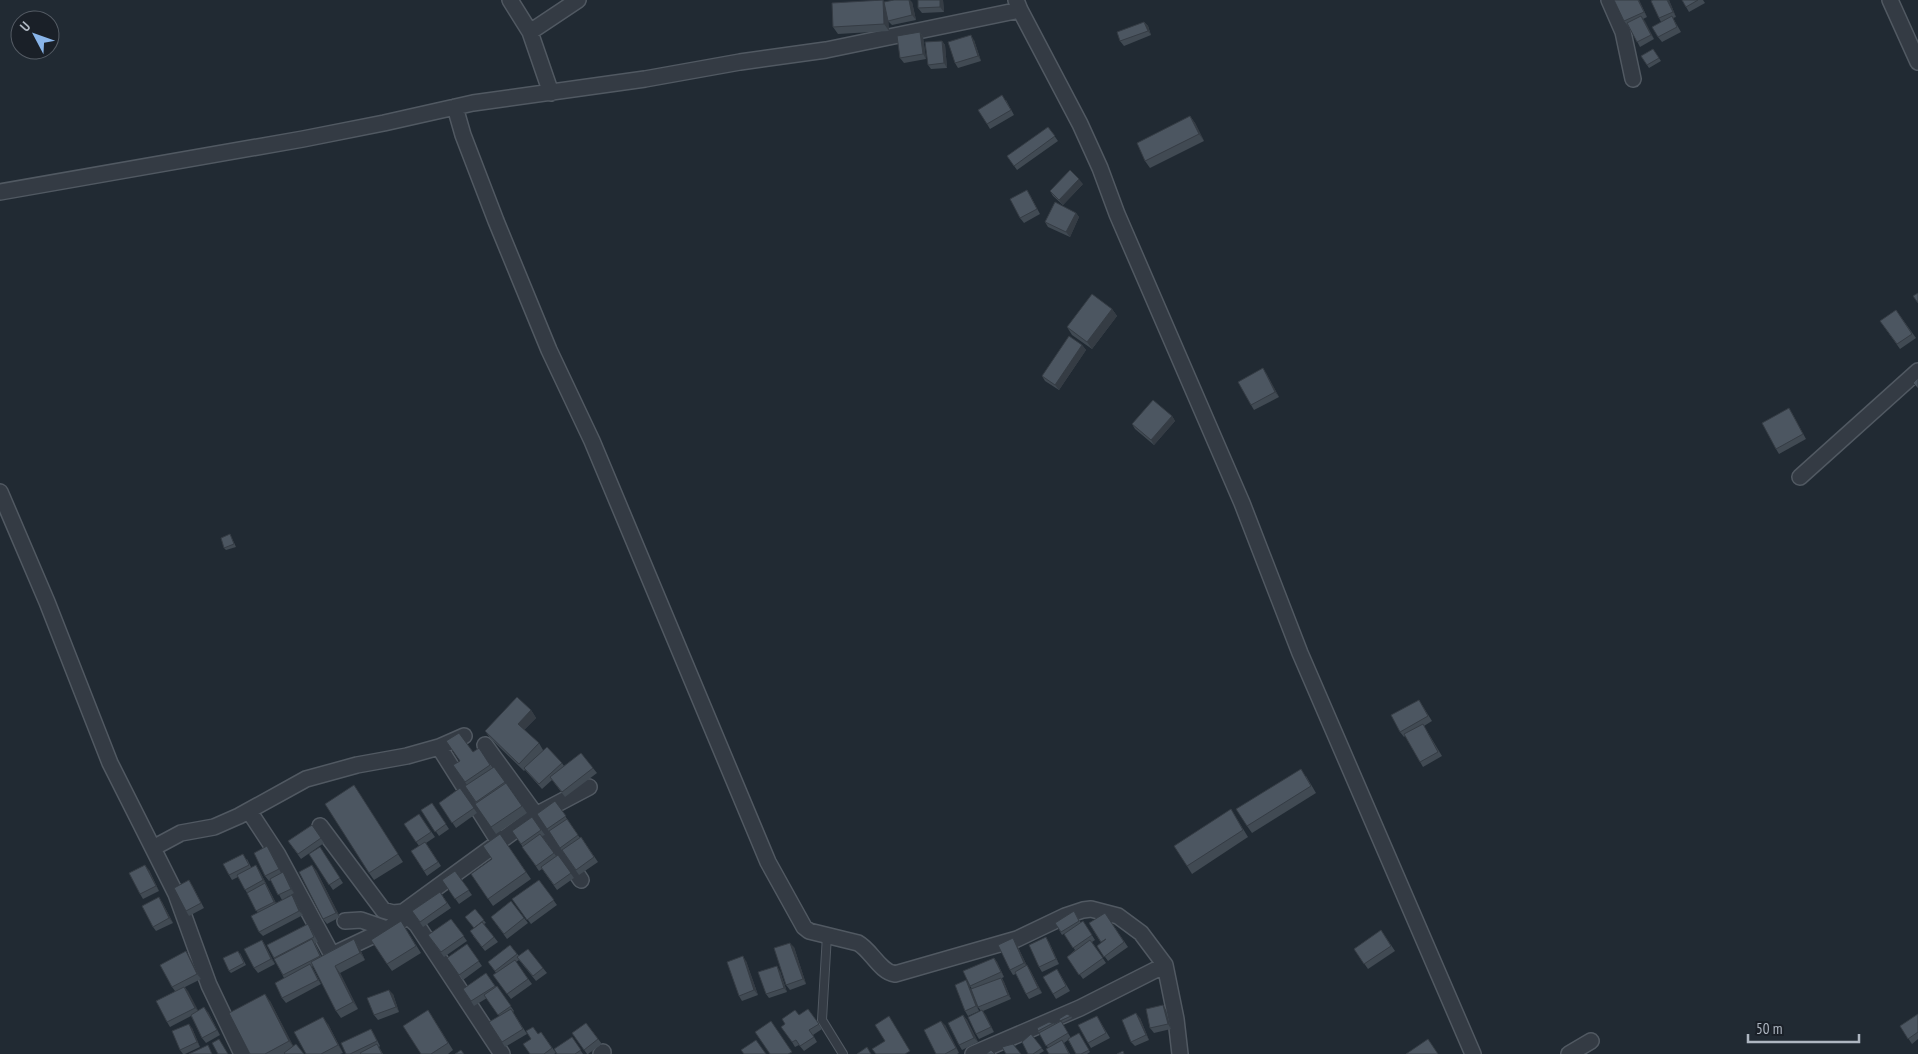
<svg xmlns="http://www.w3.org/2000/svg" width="1918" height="1054" font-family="'PT Sans Narrow',sans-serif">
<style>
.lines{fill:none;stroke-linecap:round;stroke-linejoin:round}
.service-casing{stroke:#515962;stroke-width:10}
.minor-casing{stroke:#515962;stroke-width:18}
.service{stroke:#343b44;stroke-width:8}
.minor{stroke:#343b44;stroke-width:15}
.wall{fill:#414a53}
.shaded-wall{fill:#353c44}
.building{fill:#4c5661;stroke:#353c44}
</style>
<rect width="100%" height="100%" fill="#212a33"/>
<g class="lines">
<g class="service-casing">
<path id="service" d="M827 935 822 1020 843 1054"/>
</g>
<g class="minor-casing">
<path id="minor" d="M510 0 530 32 551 93
M1016 0 1020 10 1080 124 1100 168 1117 214 1242 503 1300 653 1473 1054
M1609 0 1623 32 1633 79
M1890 0 1918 62
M530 32 578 0
M455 107 463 135 496 221 549 350 592 441 768 862 804 927 809 931 858 943C871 950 880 972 895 974L1017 939 1065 916 1083 910 1091 909 1118 916 1141 933 1165 965 1176 1019 1180 1054
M0 192 303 139 384 123 473 103 645 79 740 62 826 50 1020 10
M1800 477 1918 371
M0 492 47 602 110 763 176 894 209 985 242 1054
M439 747 499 842
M249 811 278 855 332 955 387 929
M320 826 383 910 393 913 403 912 417 925 502 1054
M153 848 181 833 214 827 239 816 306 779 357 765 407 756 439 747 464 736
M581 880 536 815 589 787
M403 912 536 815 485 745
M345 921 361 920 387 929 409 916
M601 1054 603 1052
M973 1054 1080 1008 1165 965
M1569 1054 1591 1041"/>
</g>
<use href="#service" class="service"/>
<use href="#minor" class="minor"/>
</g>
<path class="wall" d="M883 0 884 2H912L916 20 892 25 888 21 889 31 838 34 833 27Z
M943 0 944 12 922 13 918 8Z
M1614 0H1639L1647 17 1643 19 1654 39 1640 47 1629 26H1628L1624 21Z
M1652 0H1669L1676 17 1673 18 1681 32 1662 42 1658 37 1661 22 1659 18Z
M1682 0H1703L1705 3 1689 12Z
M1144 22 1148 26 1151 35 1124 46 1120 41Z
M920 32 923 37 926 59 904 63 900 58Z
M974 40 981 61 958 68 955 63Z
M942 41 945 45 947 68 931 69 928 65Z
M1653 49 1661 61 1649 68 1641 56Z
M1006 100 1014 115 990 129 987 124Z
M1190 116 1195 123 1204 141 1150 168 1145 161Z
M1048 127 1058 141 1017 170 1007 156Z
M1083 184 1063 205 1053 196 1050 191Z
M1030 195 1040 214 1024 223 1020 218Z
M1076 213 1079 217 1070 237 1048 227 1045 222Z
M1112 309 1117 316 1092 349 1072 335 1067 327Z
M1896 310 1916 338 1900 349 1880 321Z
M1082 345 1086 350 1059 390 1045 381 1042 376Z
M1266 373 1279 397 1254 410 1251 405Z
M1792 413 1806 439 1779 454 1776 449Z
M1172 416 1175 421 1154 445 1135 429 1132 424Z
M230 534 236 547 226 550 224 548Z
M1419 700 1432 721 1424 726 1442 756 1423 767 1405 736 1404 737 1400 732Z
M531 710 536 718 524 730 539 743 543 750 562 763 564 766 581 753 597 773 565 797 552 780 542 789 525 770 524 771 490 738 485 731Z
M479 748 492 768 494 767 505 783H506L527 813 496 834 475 804 476 803 465 786 467 785 453 765Z
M1306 776 1316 793 1252 833 1247 826Z
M460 788 477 813 456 828 439 803Z
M359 793 403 862 374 880 369 873Z
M555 801 580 838 581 837 598 862 579 875 537 814Z
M432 803 449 829 439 836 421 810Z
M1231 809 1248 837 1192 874 1187 866Z
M419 814 435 837 426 843 441 866 427 876 411 851 419 846 404 824Z
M532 817 545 835 542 836 556 856 558 855 574 878 557 890 542 869 539 871 512 831Z
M312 825 324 843 301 859 288 841Z
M500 834 531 879 493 906 471 874 492 859Z
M320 847 343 883 333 890 309 854Z
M270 851 281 873 286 877 294 893 282 900 271 880 269 881 265 876Z
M247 859 251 867 259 870 276 903 292 895 295 900 303 915 263 936 259 932 258 913 247 893 238 877 232 880 229 875Z
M149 870 159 891 143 899 140 894Z
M316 870 340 917 327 924 323 919Z
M455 871 472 895 459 904 442 880Z
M539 880 557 905 531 924 512 899Z
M192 885 204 908 189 916 186 911Z
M440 892 451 908 423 927 412 911Z
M511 901 528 923 507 939 491 917Z
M162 902 173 923 156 931 153 927Z
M475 909 486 923 484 924 498 942 485 951 473 936Z
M1074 911 1081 923 1083 921 1095 940 1092 942 1106 963 1083 979 1067 957 1075 950 1064 934 1065 933 1062 935 1055 923Z
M1105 913 1128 947 1108 961 1097 946 1101 943 1089 923Z
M451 919 467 941 444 957 428 935Z
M401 921 421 953 392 971 387 964Z
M308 924 318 942 315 943 321 956 354 939 359 947 365 960 340 973 358 1009 341 1018 336 1011 313 966 312 967 321 984 286 1003 282 998 284 978 267 945Z
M1381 930 1395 951 1368 969 1354 949Z
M1013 938 1016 943 1027 966 1030 970 1042 993 1029 999 1026 994 1016 974 1013 975 1010 970Z
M262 940 265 945 275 964 258 973 254 968Z
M1049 942 1059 964 1042 972 1039 967Z
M467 944 482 966 463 980 447 958Z
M510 945 519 956 543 968 547 973 536 981 519 960 516 962 532 984 511 999 493 975 496 973 488 962Z
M794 947 806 984 790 990 786 985Z
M240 953 246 965 231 973 229 971Z
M189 956 201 979 185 987 198 1011 208 1012 220 1035 206 1043 202 1038 191 1016 170 1027 167 1022 175 991 172 987Z
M994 958 997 962 1004 977 1002 978 1004 982 1011 999 983 1011 994 1032 979 1039 976 1034 981 1011 978 1007 972 989 970 986Z
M746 961 758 995 742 1001 739 996Z
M780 971 787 992 769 998 766 994Z
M486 973 496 987 497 986 514 1011 513 1012 527 1034 505 1047 489 1022 499 1016 487 998 474 1006 463 989Z
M1060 974 1070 991 1056 999 1053 994Z
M966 980 969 985 979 1011 968 1016 965 1011Z
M393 994 399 1012 378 1020 374 1015Z
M270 1001 293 1046 284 1054H250Z
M1163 1005 1166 1010 1171 1029 1154 1033 1150 1028Z
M808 1009 822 1029 813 1035 817 1042 804 1051 799 1045 795 1047 792 1042 799 1015Z
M428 1010 453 1050 448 1054H421Z
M1918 1014V1039L1912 1044 1900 1026Z
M963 1015 967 1020 978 1042 962 1050 959 1045Z
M1071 1016 1072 1018 1062 1023 1071 1038 1079 1033 1090 1052 1087 1054H1076L1068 1040 1064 1043 1070 1054H1049L1048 1048 1038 1031 1053 1023 1054 1024Z
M1097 1016 1110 1038 1091 1048 1088 1043Z
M1140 1018 1149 1040 1135 1046 1131 1042Z
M586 1023 602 1044 588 1054H587L572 1033Z
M328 1024 343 1053 340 1054H306Z
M945 1025 959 1053 957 1054H936Z
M192 1028 200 1047 185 1054H183L180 1050Z
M371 1029 374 1034 380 1046 379 1047 383 1054H346Z
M541 1032 556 1053 554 1054H530Z
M1031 1034 1044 1051 1039 1054H1028Z
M572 1037 583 1054H557Z"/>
<path class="shaded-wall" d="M883 0 888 7 889 31 884 24Z
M909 0H910L912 2 916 20 912 15Z
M940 0H943L944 12 940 7Z
M1638 0H1639L1647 17 1644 12Z
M1667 0H1669L1676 17 1673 12Z
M1641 16 1645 21 1654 39 1651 35Z
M1144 22 1148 26 1151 35 1148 31Z
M920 32 923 37 926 59 923 54Z
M971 35 974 40 981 61 978 56Z
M942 41 945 45 947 68 944 63Z
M1190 116 1195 123 1204 141 1199 134Z
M1079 179 1083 184 1063 205 1059 200Z
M1076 213 1079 217 1070 237 1066 232Z
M1112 309 1117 316 1092 349 1087 342Z
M1082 345 1086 350 1059 390 1055 385Z
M1263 368 1266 373 1279 397 1275 392Z
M1172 416 1175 421 1154 445 1151 440Z
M531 710 536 718 523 731 518 724Z
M145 865 149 870 159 891 156 886Z
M256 865 259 870 267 885 263 880Z
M312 865 316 870 340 917 336 913Z
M283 872 286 877 294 893 291 889Z
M265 883 268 888 278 907 274 902Z
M292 895 295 900 303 915 299 911Z
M159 897 162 902 173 923 169 918Z
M1046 937 1049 942 1059 964 1056 959Z
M1013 938 1016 943 1028 968 1024 963Z
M354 939 359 947 365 960 360 953Z
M262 940 265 945 275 964 271 959Z
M790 943 794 947 806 984 803 979Z
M186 951 189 956 201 979 197 974Z
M743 956 746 961 758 995 754 990Z
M994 958 997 962 1004 977 1001 972Z
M310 964 313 969 321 984 318 980Z
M1027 965 1030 970 1042 993 1038 988Z
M335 966 340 973 358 1009 353 1002Z
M777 966 780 971 787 992 784 988Z
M1001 978 1004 982 1011 999 1008 995Z
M966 980 969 985 979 1011 976 1006Z
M184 987 188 991 199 1012 195 1008Z
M389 990 393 994 399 1012 396 1007Z
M265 994 270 1001 295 1049 289 1041Z
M1163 1005 1166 1010 1171 1029 1168 1024Z
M204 1007 208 1012 220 1035 217 1030Z
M982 1010 986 1015 994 1032 991 1027Z
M1136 1013 1140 1018 1149 1040 1146 1035Z
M963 1015 967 1020 978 1042 974 1038Z
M323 1017 328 1024 343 1053 338 1045Z
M941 1021 945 1025 959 1053 956 1048Z
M189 1024 192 1028 200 1047 197 1042Z"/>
<path class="building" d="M883 0 884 24 833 27 832 3Z
M894 0H909L912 15 888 21 884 2Z
M918 0H940V7L918 8Z
M1614 0H1638L1644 12 1624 21Z
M1653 0H1667L1673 12 1659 18 1651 1Z
M1682 0H1698L1686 7Z
M1641 16 1651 35 1637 42 1627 23Z
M1672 16 1677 27 1658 37 1652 27Z
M1144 22 1148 31 1120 41 1117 32Z
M920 32 923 54 900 58 897 36Z
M971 35 978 56 955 63 948 42Z
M942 41 944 63 928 65 925 42Z
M1653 49 1659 58 1647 65 1641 56Z
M1002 95 1011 110 987 124 978 110Z
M1190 116 1199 134 1145 161 1137 143Z
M1048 127 1055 136 1014 166 1007 156Z
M1070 170 1079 179 1059 200 1050 191Z
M1027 190 1037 209 1020 218 1010 199Z
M1055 202 1076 213 1066 232 1045 222Z
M1918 293V303L1913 296Z
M1092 294 1112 309 1087 342 1067 327Z
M1896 310 1912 334 1897 344 1880 321Z
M1069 336 1082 345 1055 385 1042 376Z
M1263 368 1275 392 1251 405 1238 382Z
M1918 378V388L1913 383Z
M1153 400 1172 416 1151 440 1132 424Z
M1789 408 1803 434 1776 449 1762 423Z
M230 534 234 544 224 548 221 538Z
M517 697 531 710 518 724 539 743 519 764 485 731Z
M1419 700 1428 716 1400 732 1391 715Z
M1423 724 1438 752 1420 762 1404 734Z
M459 733 473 752 479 748 490 765 465 782 453 765 460 761 446 741Z
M547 747 562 763 539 784 524 768Z
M581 753 593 768 562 792 550 777Z
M494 767 505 782 476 802 465 786Z
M1301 769 1311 786 1247 826 1236 809Z
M506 783 522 806 491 827 475 804Z
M354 785 398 854 369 873 325 804Z
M460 788 474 808 452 823 439 803Z
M555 801 566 816 547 829 537 814Z
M432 803 446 824 435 832 421 810Z
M1231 809 1243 830 1187 866 1174 846Z
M419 814 431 832 416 842 404 824Z
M532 817 541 830 521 844 512 831Z
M567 819 578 835 560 848 549 831Z
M312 825 321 838 298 854 288 841Z
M500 834 526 872 488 899 471 874 492 859 483 846Z
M540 834 554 853 536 866 522 847Z
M581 837 594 857 576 870 562 850Z
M425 842 438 862 424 871 411 851Z
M267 846 279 869 265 876 254 853Z
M320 847 340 878 329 885 309 854Z
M243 854 249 865 229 875 223 864Z
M558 855 571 873 554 885 541 867Z
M145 865 156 886 140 894 129 873Z
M256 865 263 880 245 890 237 875Z
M312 865 336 913 323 919 299 872Z
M455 871 469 890 455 899 442 880Z
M283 872 291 889 278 895 270 879Z
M189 880 201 903 186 911 174 888Z
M539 880 554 900 527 920 512 899Z
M265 883 274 902 256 911 247 893Z
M440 892 447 903 420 922 412 911Z
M292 895 299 911 259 932 251 916Z
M159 897 169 918 153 927 142 906Z
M511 901 524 918 504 934 491 917Z
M475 909 484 920 474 928 465 917Z
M1074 911 1079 921 1061 932 1055 923Z
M1105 913 1124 942 1104 957 1097 946 1106 939 1101 942 1089 923Z
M451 919 464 936 441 952 428 935Z
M401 921 416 946 387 964 371 940Z
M1083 921 1092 935 1073 948 1064 934Z
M482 922 494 937 482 947 470 931Z
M308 924 314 937 274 958 267 945Z
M1381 930 1391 946 1364 964 1354 949Z
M1046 937 1056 959 1039 967 1029 945Z
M1013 938 1024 963 1010 970 998 945Z
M312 939 320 956 283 975 274 959Z
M354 939 360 953 335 966 353 1002 336 1011 311 962Z
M262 940 271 959 254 968 244 949Z
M1090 940 1103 958 1079 975 1067 957Z
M790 943 803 979 786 985 774 948Z
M467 944 479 961 459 975 447 958Z
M510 945 517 954 495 971 488 962Z
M528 949 543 968 533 976 517 957Z
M186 951 197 974 172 987 160 965Z
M238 951 244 963 229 971 223 958Z
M743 956 754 990 739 996 727 962Z
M994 958 1001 972 970 986 963 971Z
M515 960 528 979 507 994 493 975Z
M310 964 318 980 282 998 275 983Z
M1027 965 1038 988 1026 994 1015 972Z
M777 966 784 988 766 994 758 972Z
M1057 969 1066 986 1053 994 1043 977Z
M486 973 495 986 471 1001 463 989Z
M1001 978 1008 995 978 1007 971 989Z
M966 980 976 1006 965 1011 955 985Z
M497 986 511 1006 498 1015 484 995Z
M184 987 195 1008 167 1022 156 1001Z
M389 990 396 1007 374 1015 367 998Z
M265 994 289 1041 265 1054H250L229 1013Z
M1163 1005 1168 1024 1150 1028 1146 1009Z
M204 1007 217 1030 202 1038 191 1015Z
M511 1009 523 1029 502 1042 489 1022Z
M808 1009 819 1024 809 1030 814 1037 800 1046 796 1040 792 1042 781 1027 785 1024 782 1019 795 1010 799 1015Z
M428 1010 448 1043 431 1054H421L403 1026Z
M982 1010 991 1027 976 1034 968 1017Z
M1136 1013 1146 1035 1131 1042 1122 1020Z
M1067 1014 1071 1016 1060 1021 1059 1019Z
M1918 1014V1032L1908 1039 1900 1026Z
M963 1015 974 1038 959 1045 948 1023Z
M889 1016 910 1051 905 1054H876L872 1049 885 1041 875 1025Z
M1097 1016 1106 1033 1088 1043 1078 1025Z
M323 1017 338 1045 321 1054H306L294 1032Z
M771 1021 792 1052 788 1054H770L755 1032Z
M941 1021 956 1048 945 1054H936L924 1030Z
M1061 1021 1068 1033 1046 1046 1039 1033Z
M1049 1022 1053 1023 1038 1031 1037 1028Z
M586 1023 598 1039 584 1050 572 1033Z
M189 1024 197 1042 180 1050 172 1031Z
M533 1027 538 1034 541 1032 552 1048 544 1054H530L523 1044 531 1039 526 1031Z
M371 1029 377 1041 350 1054H346L341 1043Z
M1079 1033 1089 1050 1081 1054H1076L1068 1039Z
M1031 1034 1042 1048 1033 1054H1028L1022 1042Z
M572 1037 581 1050 575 1054H557L554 1049Z
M219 1039 228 1054H218L212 1043Z
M1428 1039 1438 1054H1406Z
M756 1040 766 1054H744L741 1050Z
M1062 1040 1069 1054H1049L1046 1049Z
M296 1044 304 1054H285L284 1053Z
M377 1044 382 1054H361L360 1053Z
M1013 1044 1021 1054H1006L1002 1047Z
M208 1045 212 1054H189Z
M867 1047 871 1054H857Z
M461 1050 464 1054H455Z
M991 1050 995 1054H986Z
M1123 1051 1124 1054H1117Z"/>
<g transform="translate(35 35) rotate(311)"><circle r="24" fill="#1a2028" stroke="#555c65"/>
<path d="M0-4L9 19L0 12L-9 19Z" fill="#89b5ea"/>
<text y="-8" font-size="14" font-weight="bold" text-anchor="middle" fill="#aeb6c1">U</text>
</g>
<path d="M1748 1034v8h111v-8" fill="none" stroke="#aeb6c1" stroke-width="2.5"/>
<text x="1756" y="1034" font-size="15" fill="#aeb6c1" stroke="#1a2028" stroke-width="4" paint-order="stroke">50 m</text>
</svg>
